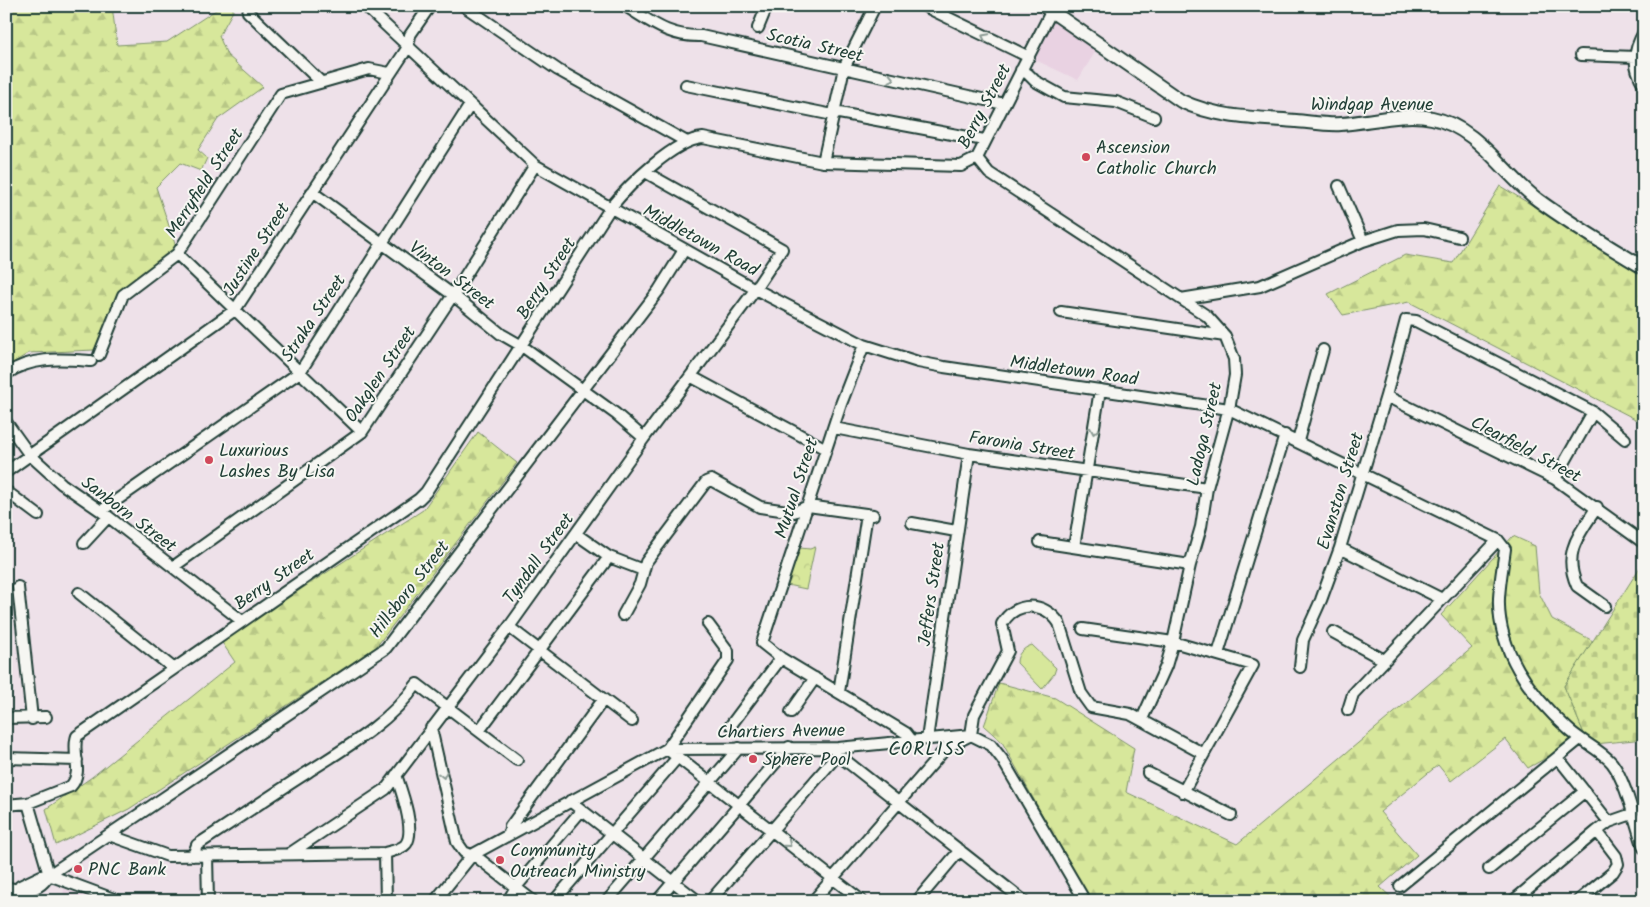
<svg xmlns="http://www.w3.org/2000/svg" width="1650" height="907" font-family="Kalam,sans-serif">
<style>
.built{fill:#e9d2e2}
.forest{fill:url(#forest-firs);stroke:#7b9268}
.cemetery{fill:url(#cemetery-stones);stroke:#7b9268}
.park{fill:url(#park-crowns);stroke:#7b9268}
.garden{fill:#d7e79b;stroke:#7b9268}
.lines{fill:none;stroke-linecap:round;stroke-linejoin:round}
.minor-casing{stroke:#1f3d34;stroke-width:14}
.major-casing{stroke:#1f3d34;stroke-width:16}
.minor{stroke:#f6f6f2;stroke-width:10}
.major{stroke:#f6f6f2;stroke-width:12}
.oneway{stroke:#8a9a93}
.poi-dot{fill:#d1495b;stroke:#f6f6f2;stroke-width:2}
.labels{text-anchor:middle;stroke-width:4;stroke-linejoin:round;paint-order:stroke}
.street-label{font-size:18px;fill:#1f3d34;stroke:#f6f6f2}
.poi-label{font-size:18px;fill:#1f3d34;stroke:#f6f6f2;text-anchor:start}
.neighbourhood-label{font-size:19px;letter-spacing:1px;fill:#1f3d34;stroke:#f6f6f2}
</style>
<defs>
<pattern id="forest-firs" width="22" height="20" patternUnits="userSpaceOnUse" patternTransform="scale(1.25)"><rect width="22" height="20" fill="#d7e79b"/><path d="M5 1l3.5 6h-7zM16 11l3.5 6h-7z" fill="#b8c786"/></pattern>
<pattern id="cemetery-stones" width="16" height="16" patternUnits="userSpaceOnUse" patternTransform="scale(1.25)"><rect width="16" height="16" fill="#d7e79b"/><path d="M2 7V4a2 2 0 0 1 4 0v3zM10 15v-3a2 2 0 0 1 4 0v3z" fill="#b8c786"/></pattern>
<pattern id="park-crowns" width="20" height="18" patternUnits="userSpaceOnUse" patternTransform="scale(1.25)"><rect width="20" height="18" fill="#d7e79b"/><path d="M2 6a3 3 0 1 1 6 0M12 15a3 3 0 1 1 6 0" fill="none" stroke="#b8c786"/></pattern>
</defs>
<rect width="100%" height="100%" fill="#eee1e9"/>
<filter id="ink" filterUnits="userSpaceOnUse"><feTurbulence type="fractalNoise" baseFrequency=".02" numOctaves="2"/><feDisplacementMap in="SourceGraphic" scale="10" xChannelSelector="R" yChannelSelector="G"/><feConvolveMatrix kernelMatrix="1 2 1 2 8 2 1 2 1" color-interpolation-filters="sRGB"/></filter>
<g filter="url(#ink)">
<path class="built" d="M1053 11 1100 44 1078 80 1029 57Z
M64 889 98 901H51L63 897Z"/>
<path class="forest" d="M6 6H112L117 45 167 42 222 6H233V11L219 36 227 55 263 87 218 119 198 150 207 158 201 171 180 163 156 187 176 247 120 292 94 350 29 353 6 367V300L9 298H6Z
M1500 186 1644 272V428L1641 422 1409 302 1343 315 1328 294 1405 255 1453 263Z
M478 432 517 463 376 647 129 809 56 845 46 809 92 777 235 662 221 641 423 510Z
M1513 536 1535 546 1539 593 1552 619 1593 641 1564 686 1585 736 1528 768 1505 739 1451 781 1438 765 1380 812 1417 855 1380 887 1395 901H1090L1002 742 984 726 999 683 1055 698 1134 748 1126 792 1237 844 1472 648 1441 615Z"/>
<path class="cemetery" d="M1644 561V739L1595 744 1585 736 1564 686Z"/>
<path class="park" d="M815 547 806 589 787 585 800 548 810 549Z"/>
<path class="garden" d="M1032 645 1056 668 1054 674 1042 689 1017 663C1017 654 1023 648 1032 645Z"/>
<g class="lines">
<g class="minor-casing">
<path id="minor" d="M365 6 535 165 755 289 864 345 918 362 944 367 1229 409 1498 540 1505 549C1503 565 1500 581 1499 598 1497 649 1530 695 1567 728 1580 741 1600 749 1612 763 1626 781 1636 826 1644 848
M464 6 558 70 687 142
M625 6C652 22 668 37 701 36L1004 104
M924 6 1029 57
M248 12 321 82
M758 28 767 6
M1644 32C1633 51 1632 65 1644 85
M1581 55 1636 57
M1021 70 1028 74 1035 81 1064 97 1116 102 1154 117
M686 85 833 115 839 113 984 140
M977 158 989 173 1207 316 1225 336 1234 359 1235 375 1230 404 1207 488 1201 527 1190 565 1173 642 1166 666 1142 719
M823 162 844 68 875 6
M1339 186 1363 241
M312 192 453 295 501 334 522 346 616 414 644 438
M177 254 362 432
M1181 299 1260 286 1363 241 1398 230 1424 229 1459 237
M1061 312 1225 336
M864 345 841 404 762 643 781 658 906 733 913 742
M99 355 123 295 177 254 281 94 369 69 389 73
M6 374C32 356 61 359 91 361
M692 377 826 449
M1386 396 1555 479 1644 543
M6 422 29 454 62 484 101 511 242 621
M834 428 969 454 1207 488
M1298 441 1323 350
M6 472 235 310 408 47 410 35 430 6
M1555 479 1593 412
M6 491 38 515
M1597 507C1579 535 1562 552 1577 586L1605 606
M101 511 300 372 470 105
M912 523 956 531
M576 534 609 557 643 570
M1040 542 1190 565
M84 543 108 517
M1074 547 1100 390
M1340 548 1442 599
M173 567 362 432 453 295 535 165
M18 587 32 719
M79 593 173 668
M623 615 640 584 646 562 706 482 711 480 760 507 794 512 808 506 873 515
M509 627 632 721
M1083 629 1173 642 1253 665 1183 792
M1333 632 1384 660
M1218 654 1285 435
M1300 667 1303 640 1321 600 1340 548 1386 396 1406 320 1416 321 1593 412 1625 439
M839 692 867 514
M1348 710 1353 694 1498 540
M791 712 815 678
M6 718 46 717
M731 725 781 658
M431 728 457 842 464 852 478 858 533 901
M479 731 609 557
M927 739 969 454
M838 748 841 757 1024 901
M667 749 862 901
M667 749 728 660V651L708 624
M6 758 77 760
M1558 758 1609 822
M1148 773 1231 815
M570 801 698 901
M28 803 49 875 119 901
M6 805 28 803 71 786C84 771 71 752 77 736L419 499 426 492 611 207C629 185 674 140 703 138L823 162 961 166 977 158 1054 6
M509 834 510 827 603 700
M109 835 168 856 385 853C392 851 402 849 406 844 416 830 401 790 396 775
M385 853 386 901
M289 854 386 789 509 627 644 438 752 294 782 249 645 172
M193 856 197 845C234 821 270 796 308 772 347 747 389 723 417 684L517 760
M207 856 208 901
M1489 869 1584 792
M1400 886 1580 739
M6 887C24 893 39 892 49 875L386 648 659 290 684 250
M15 901 20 886 41 876 49 875
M435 901 472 855 667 749 838 748 971 735 991 745 1002 759 1085 901
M508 901 516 887 581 811
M554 901 678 757
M607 901 739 748
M657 901 789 747
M710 901 834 759 838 748
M813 901 947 747 971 735 974 715 1008 651 1002 624C1015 601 1044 601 1059 623L1081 693 1091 707 1130 714 1204 754
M917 901 960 850
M1513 901 1597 831 1609 822 1632 814
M1578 901 1613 872 1618 864 1616 856 1597 831"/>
</g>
<g class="major-casing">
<path id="major" d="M1044 6 1181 101C1217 118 1256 118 1296 121 1310 122 1326 125 1341 124 1370 122 1403 112 1432 118 1478 127 1503 174 1538 200 1572 225 1608 246 1644 268"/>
</g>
<use href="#minor" class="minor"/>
<use href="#major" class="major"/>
</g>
<defs><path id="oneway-chevron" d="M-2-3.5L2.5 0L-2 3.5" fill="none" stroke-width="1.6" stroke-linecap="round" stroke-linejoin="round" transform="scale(1.25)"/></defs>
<g class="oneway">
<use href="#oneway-chevron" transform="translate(985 37) rotate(-153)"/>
<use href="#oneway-chevron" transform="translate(891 79) rotate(13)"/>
<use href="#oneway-chevron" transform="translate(1094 431) rotate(99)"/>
<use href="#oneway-chevron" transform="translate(443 775) rotate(77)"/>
<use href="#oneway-chevron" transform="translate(788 844) rotate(39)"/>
</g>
</g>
<g class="poi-dot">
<circle cx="1086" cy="157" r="5"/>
<circle cx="209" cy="460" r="5"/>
<circle cx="753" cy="759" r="5"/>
<circle cx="500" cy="860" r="5"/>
<circle cx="78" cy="869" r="5"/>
</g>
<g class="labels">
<g class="street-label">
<text transform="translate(815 45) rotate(13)" y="6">Scotia Street</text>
<text x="1372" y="110">Windgap Avenue</text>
<text transform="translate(984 106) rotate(-62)" y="6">Berry Street</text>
<text transform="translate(204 183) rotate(-57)" y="6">Merryfield Street</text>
<text transform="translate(701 240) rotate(29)" y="6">Middletown Road</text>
<text transform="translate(256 249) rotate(-57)" y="6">Justine Street</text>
<text transform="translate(452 275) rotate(37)" y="6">Vinton Street</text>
<text transform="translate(546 278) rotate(-57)" y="6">Berry Street</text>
<text transform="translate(313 318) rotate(-56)" y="6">Straka Street</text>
<text transform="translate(1074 370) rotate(8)" y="6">Middletown Road</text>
<text transform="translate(380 374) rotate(-56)" y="6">Oakglen Street</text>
<text transform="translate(1204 434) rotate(-77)" y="6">Ladoga Street</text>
<text transform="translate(1022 445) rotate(9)" y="6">Faronia Street</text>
<text transform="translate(1526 449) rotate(28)" y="6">Clearfield Street</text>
<text transform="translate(796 488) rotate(-72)" y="6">Mutual Street</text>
<text transform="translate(1340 491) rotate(-73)" y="6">Evanston Street</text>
<text transform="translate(129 514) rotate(37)" y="6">Sanborn Street</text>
<text transform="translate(538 558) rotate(-54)" y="6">Tyndall Street</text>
<text transform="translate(274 579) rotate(-35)" y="6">Berry Street</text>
<text transform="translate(409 589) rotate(-52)" y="6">Hillsboro Street</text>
<text transform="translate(931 594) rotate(-82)" y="6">Jeffers Street</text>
<text transform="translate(781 731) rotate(-1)" y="6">Chartiers Avenue</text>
</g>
<g class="poi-label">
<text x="1096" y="153">Ascension<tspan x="1096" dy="21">Catholic Church</tspan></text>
<text x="219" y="456">Luxurious<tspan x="219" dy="21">Lashes By Lisa</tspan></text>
<text x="763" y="765">Sphere Pool</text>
<text x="510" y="856">Community<tspan x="510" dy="21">Outreach Ministry</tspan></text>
<text x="88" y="875">PNC Bank</text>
</g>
<g class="neighbourhood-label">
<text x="927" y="755">CORLISS</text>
</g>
</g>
<rect width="1650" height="907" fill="none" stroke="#f6f6f2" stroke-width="25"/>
<rect x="12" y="12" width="1625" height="882" fill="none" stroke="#1f3d34" stroke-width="2" filter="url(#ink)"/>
</svg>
